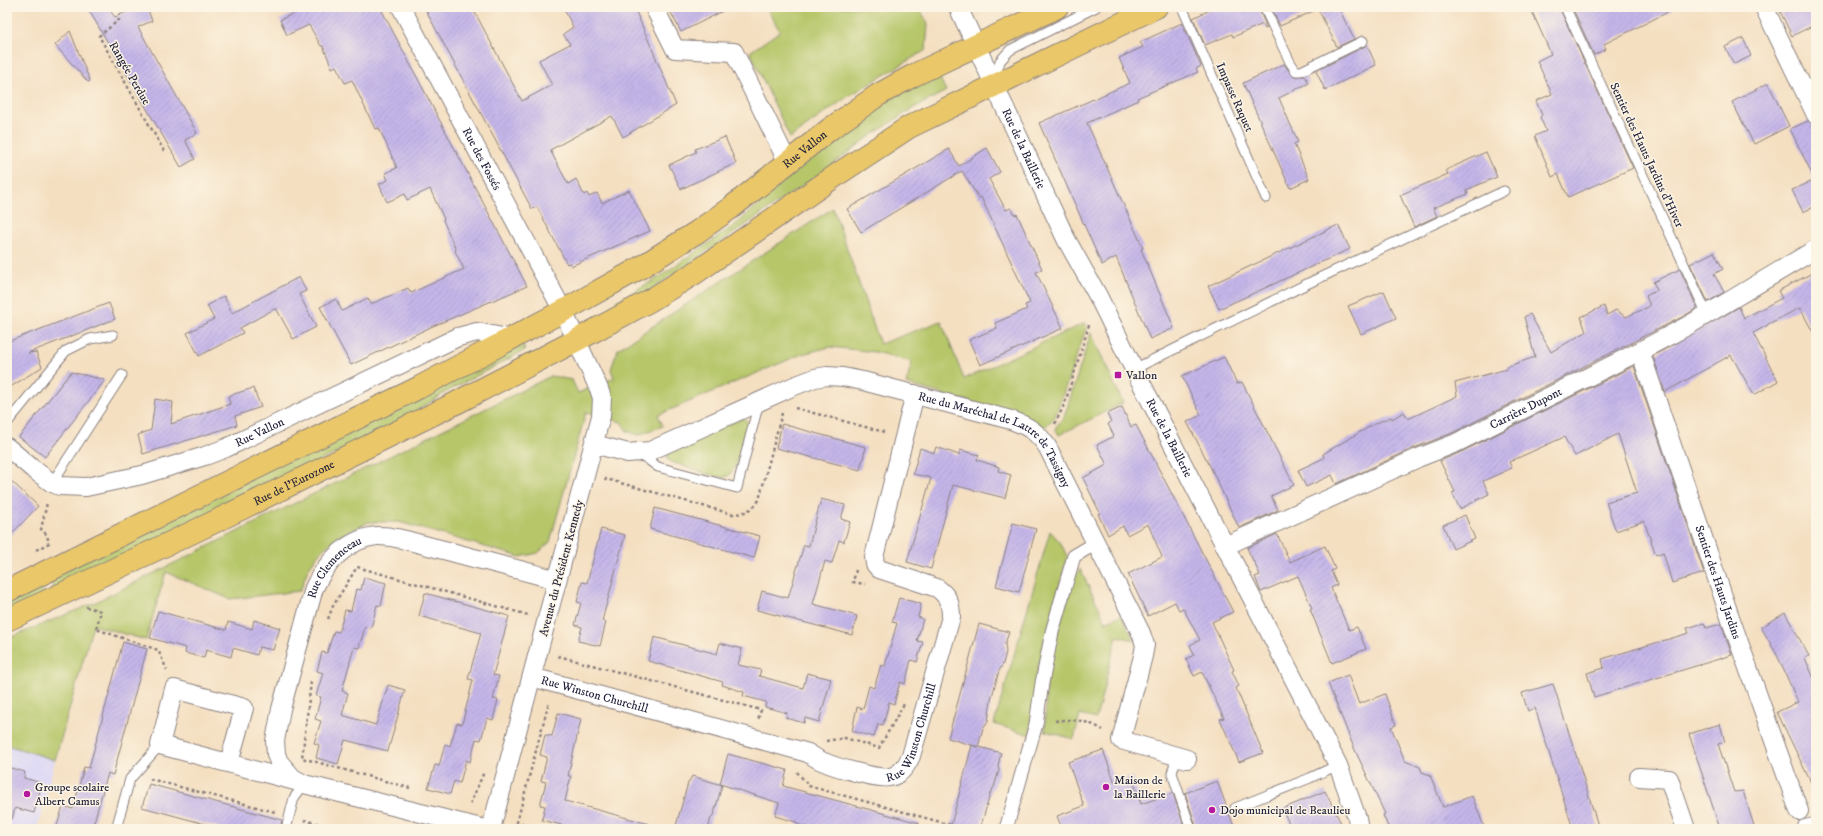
<svg xmlns="http://www.w3.org/2000/svg" width="1823" height="836" font-family="'IM FELL DW Pica',serif">
<style>
.built{fill:#dad6f7}
.grass{fill:#b6c669;stroke:#6c7452}
.building{fill:url(#building-hatch)}
.lines{fill:none;stroke-linecap:round;stroke-linejoin:round}
.service-casing{stroke:#8b807e;stroke-width:11}
.pedestrian-casing{stroke:#8b807e;stroke-width:15}
.minor-casing{stroke:#8b807e;stroke-width:20}
.primary-casing{stroke:#8b807e;stroke-width:24}
.path{stroke:#8b807e;stroke-width:2.5;stroke-dasharray:3 3;stroke-linecap:butt}
.service{stroke:#fff;stroke-width:9}
.pedestrian{stroke:#fff;stroke-width:13}
.minor{stroke:#fff;stroke-width:18}
.primary{stroke:#eac769;stroke-width:22}
.poi-dot{fill:#b5179e;stroke:#fcf5e5;stroke-width:1.5}
.labels{text-anchor:middle;stroke-width:3;stroke-linejoin:round;paint-order:stroke}
.street-label{font-size:12px;fill:#22223b;stroke:#fcf5e5}
.poi-label{font-size:12px;fill:#22223b;stroke:#fcf5e5;text-anchor:start}
</style>
<defs>
<pattern id="building-hatch" width="6" height="6" patternUnits="userSpaceOnUse"><rect width="6" height="6" fill="#c5b6e9"/><path d="M-1 1l2-2M0 6l6-6M5 7l2-2" fill="none" stroke="#a99cc9"/></pattern>
</defs>
<rect width="100%" height="100%" fill="#fcf5e5"/>
<filter id="ink" filterUnits="userSpaceOnUse"><feTurbulence type="fractalNoise" baseFrequency=".025" numOctaves="2"/><feDisplacementMap in="SourceGraphic" scale="8" xChannelSelector="R" yChannelSelector="G"/><feConvolveMatrix kernelMatrix="1 2 1 2 8 2 1 2 1" color-interpolation-filters="sRGB"/></filter>
<filter id="wash" filterUnits="userSpaceOnUse"><feTurbulence type="fractalNoise" baseFrequency=".012" numOctaves="4" result="noise"/><feDisplacementMap in="SourceGraphic" scale="16" xChannelSelector="R" yChannelSelector="G"/><feGaussianBlur stdDeviation="0.9" result="paint"/><feColorMatrix in="noise" values="0 0 0 0 0 0 0 0 0 0 0 0 0 0 0 0 0 1.4 0 .05"/><feComposite in="paint" operator="in"/></filter>
<g filter="url(#wash)">
<rect width="100%" height="100%" fill="#f4dfc1"/>
<path class="built" d="M7 745 55 760 37 829H7Z"/>
<path class="grass" d="M766 7H919L928 24 926 50 847 97 790 138 750 52 780 31Z
M937 72 946 91 910 110 869 137 821 173 622 310 616 301 656 279 738 223 847 124Z
M833 208 880 344 941 321 964 379 1085 323 1087 326 1055 417 1045 427 1022 416 906 384 912 362 875 352 830 347 802 354 658 415 663 426 638 435 627 431 621 422 586 412 550 542 538 553 520 557 399 522H369L339 536 320 552 308 569 300 591 230 599 166 572 146 640 93 625 55 760 7 745V639L94 603 551 376 572 380 578 393 614 378 611 369 618 349Z
M1091 333 1123 403 1059 435 1055 428 1064 417Z
M521 342 525 350 446 392 404 419 56 594 49 578Z
M744 418 748 422 735 468 727 477H717L671 462 667 459 669 450Z
M1050 531 1060 542 1067 556 1037 672 1030 735 994 724Z
M1080 569 1106 622 1121 615 1134 640 1117 636 1096 719 1080 715 1074 739 1045 731 1046 683 1054 643 1074 578Z
M40 584 46 598 7 614V600Z"/>
<g id="blocks">
<path class="building" d="M87 7H107L115 17 137 7H147L152 21 138 27 197 133 185 140 195 159 181 167Z
M299 7H380L527 286 433 326 351 365 320 307 336 299 342 311 368 298 371 304 408 288 411 293 464 269 455 251 456 250 443 220 444 219 430 189 407 200 405 194 387 202 379 184 388 180 385 173 397 168 379 128 375 129 352 80 345 83 336 66 332 68 323 46H321L309 25 287 35 280 20 301 10Z
M424 7H472L522 101 552 85 539 60 570 44 563 34 573 27 563 7H634L676 105 623 137 612 116 550 150 568 184 576 179 584 195 587 193 589 197 597 193 602 203 629 190 650 231 571 266 570 263 567 264 537 207 532 209Z
M668 7H731L681 32Z
M1216 7H1258L1267 28 1265 29 1263 24 1233 37 1232 34 1205 45 1193 18Z
M1271 7H1338L1354 39 1337 47 1318 9 1280 26Z
M1530 7H1559L1633 168 1568 197 1558 174 1552 177 1535 136 1546 131 1540 117 1542 115 1536 101 1552 94 1537 61 1551 54Z
M1572 7H1678L1604 44 1606 49 1594 55Z
M1778 7H1816V24L1792 36Z
M1182 23 1201 66 1196 69 1198 72 1137 98 1138 100 1087 123 1143 248 1141 249 1174 328 1150 339 1116 257 1102 265 1039 123 1130 83 1119 58 1143 47 1140 42Z
M70 31 90 81 88 82 55 45Z
M1743 38 1751 56 1734 64 1725 47Z
M1367 45 1376 65 1325 90 1316 71Z
M1284 64 1293 76H1305L1309 83 1279 98 1298 142 1294 144 1309 179 1290 188 1243 83Z
M1768 83 1789 126 1754 144 1732 102Z
M1808 121 1816 125V206L1803 212 1792 190 1815 180 1790 129Z
M725 137 736 163 681 189 669 165 696 152 695 149Z
M987 148 1000 172 989 179 1006 210 1011 208 1015 215 1017 214 1042 269 1036 272 1063 328 980 365 969 340 997 328 995 323 1027 309 1025 305 1030 303 981 197 979 198 962 171 861 232 847 209 949 149 959 166Z
M1486 152 1497 177 1466 190 1468 194 1433 208 1437 216 1414 227 1400 195 1448 174 1446 170Z
M1338 225 1350 249 1219 309 1208 286Z
M1714 252 1723 269 1714 274 1724 292 1708 302 1690 264Z
M1680 269 1697 308 1684 316 1452 433 1414 448 1336 484 1332 475 1306 487 1298 470 1324 458 1323 454 1374 424 1391 417 1392 419 1404 412 1408 419 1457 396 1455 383 1507 369 1506 367 1535 357 1524 317 1530 314 1551 352 1586 332 1581 317 1604 306 1607 315 1616 310 1626 317 1650 306 1646 296 1657 290 1653 282Z
M1816 271V338L1800 308 1768 324V325L1753 333 1778 381 1754 395 1731 355 1665 392 1653 356 1739 307 1744 318 1782 298 1778 291Z
M299 277 306 291 299 294 316 327 293 339 276 308 240 328 243 333 199 356 187 333 214 319 207 306 224 296 232 313Z
M1384 291 1396 318 1361 334 1348 306Z
M109 303 115 319 28 353 36 352 42 367 7 389V342Z
M1224 357 1237 384 1242 382 1294 485 1271 496 1278 510 1239 528 1211 468 1187 422 1201 415 1182 376Z
M1634 366 1704 573 1672 583 1663 552 1656 555 1644 521 1616 531 1606 502 1637 493 1618 434 1575 456 1564 437 1509 462 1512 468 1483 481 1489 494 1460 509 1452 493 1455 492 1440 461 1461 452Z
M71 372 105 380 45 457 19 437Z
M253 388 261 407 235 416 237 425 143 454 138 435 151 430 155 399 173 402 171 424 230 404 228 396Z
M1122 407 1131 427 1136 425 1233 612 1212 622 1234 670 1232 671 1239 686 1236 688 1263 753 1239 762 1220 719 1224 718 1202 672 1194 676 1186 659 1194 655 1190 645 1200 640 1183 608 1179 610 1175 602 1148 616 1128 574 1162 557 1148 524 1127 535 1123 526 1108 535 1098 514 1100 513 1083 478 1107 465 1097 445 1114 436 1108 424 1111 422 1107 414Z
M782 424 866 447 860 470 776 448Z
M936 447 959 455 960 450 979 455 977 460 999 467 998 471 1011 475 1005 498 953 485 931 569 907 562 931 478 913 474 920 448 934 453Z
M7 477 38 506 7 539Z
M821 499 845 505 841 519 850 522 844 542 839 540 832 563 825 561 813 604 857 616 852 635 757 610 762 591 788 598 804 545 809 546Z
M655 508 760 536 754 558 650 529Z
M1465 515 1475 539 1453 549 1443 525Z
M1013 523 1036 529 1019 592 996 586Z
M601 529 625 535 602 621 606 622 600 646 578 641 582 627 575 625 581 603 577 602 582 582 587 583Z
M1277 534 1290 562 1325 546 1335 569 1331 571 1337 585 1331 588 1349 630 1357 627 1366 649 1332 663 1310 609 1312 608 1298 576 1261 592 1255 577 1260 575 1247 548Z
M364 577 386 583 381 606 377 605 371 628 365 627 359 648 354 647 342 691 348 693 342 715 376 725 388 685 405 690 388 751 345 740 338 764 316 758 319 745 314 743 321 721 315 719 321 697 316 696 323 673 317 671 322 652 327 653 334 631 339 632 345 610 351 611 356 589 361 590Z
M425 593 509 616 493 675 499 676 493 699 498 700 493 720 487 718 481 740 476 739 470 762 466 760 460 783 454 781 450 794 428 788 435 765 439 766 445 744 450 746 457 723 462 724 473 680 468 679 481 633 419 616Z
M899 598 921 604 918 617 923 619 917 641 923 642 917 662 911 660 905 684 900 682 894 704 889 702 883 725 878 724 874 737 852 731 857 707 863 709 869 686 874 688 881 665 885 666 897 623 892 622Z
M158 611 226 630 228 622 252 629 254 620 280 628 273 650 259 647 257 655 233 648 231 657 206 650 204 658 185 653 186 648 150 638Z
M1785 613 1809 656 1805 658 1816 683V793L1777 712 1798 702 1777 655 1761 627Z
M1704 623 1706 628 1721 624 1732 655 1594 697 1587 673 1604 668 1602 659 1689 633 1687 628Z
M979 624 1009 632 1005 644 1006 652 1003 664 999 671 991 700 988 721 983 728 978 747 948 738Z
M654 637 717 654 720 643 742 649 738 665 761 670 759 676 803 688 807 673 831 679 819 722 805 718 804 723 786 718 787 713 765 707 766 702 743 696 744 692 722 685 723 682 648 661Z
M123 642 147 649 113 775 108 773 92 829H56L63 806 73 809 84 767 89 768Z
M1348 675 1359 704 1385 694 1396 725 1391 727 1405 761 1420 767 1422 772 1430 775 1443 807 1472 796 1485 829H1389L1383 815 1385 814 1354 748 1328 683Z
M1553 684 1578 761 1599 829H1573L1535 708 1528 711 1522 693Z
M558 713 581 719 568 776H571L565 801 649 824 648 829H577L542 820 545 806 540 805 546 782 541 781 547 757 540 755 545 735 552 736Z
M1720 724 1725 742 1718 744 1734 792 1743 791 1755 829H1720L1689 734Z
M972 745 1001 753 998 766 999 770 994 787 991 791 980 829H950Z
M1103 750 1115 783 1132 777 1141 804 1173 793 1185 829H1062L1057 816 1084 806 1068 762Z
M728 754 787 770 783 786 919 823 918 829H814L799 825 796 822 775 816 779 803 720 784Z
M7 767 25 772 24 778 42 783 34 813 15 808 12 819 7 818Z
M692 776 722 785 714 814 711 818 708 829H675L688 783Z
M1217 781 1235 829H1197L1185 793Z
M149 784 282 820 280 829H224L142 807Z
M1325 791 1344 829H1292L1282 809Z"/>
</g>
</g>
<g filter="url(#ink)">
<use href="#blocks" fill-opacity="0" stroke="#8b807e" stroke-width="1"/>
<g class="lines">
<g class="service-casing">
<path id="service" d="M1182 7 1266 198
M1264 7 1290 62 1296 71H1301L1363 41
M1565 7 1707 314
M995 79 1000 61 1010 50 1096 7
M1134 369 1315 280 1504 191
M7 423 66 351 90 339 113 335
M639 453 658 467 737 488 759 402
M52 483 122 375
M1177 756 1172 773 1191 829
M1235 808 1310 778 1338 765
M1803 825 1816 822
M116 829 130 779 160 745
M286 829 294 798 304 784"/>
</g>
<g class="pedestrian-casing">
<path id="pedestrian" d="M1006 829 1036 724 1042 683 1052 632 1074 556 1096 543"/>
</g>
<g class="minor-casing">
<g id="minor">
<path id="s1" d="M401 7 563 311 599 389 602 398 601 416 491 829"/>
<path d="M654 7 675 49 734 52 788 163"/>
<path id="s2" d="M958 7 1066 239 1098 296 1134 369 1338 765 1357 818 1359 829"/>
<path d="M1764 7 1816 115"/>
<path id="s3" d="M1640 351 1731 620 1799 811"/>
<path id="s4" d="M594 444 628 453 650 451 794 386 815 378 827 376 843 377 863 381 1011 420C1028 426 1038 432 1048 448L1141 633 1145 645 1143 656 1121 740 1187 759"/>
<path id="s5" d="M7 447 33 469 52 483 60 486 86 487 142 475 205 456 226 448 458 337 477 332 512 339"/>
<path id="s6" d="M1225 546 1418 458 1456 443 1640 351 1689 325 1816 249"/>
<path id="s7" d="M532 677 808 753C813 756 818 760 824 762 835 767 880 780 890 777 901 775 907 765 911 756L951 617C951 603 948 596 937 588L879 569 875 564 874 557 915 394"/>
<path d="M229 763 244 708 174 689 160 745 295 781"/>
<path d="M1639 777 1669 779 1686 829"/>
<path id="s8" d="M485 829 304 784 293 778 279 762 276 754 275 741 281 709 314 588C325 564 348 538 377 536 394 535 419 544 436 548 477 559 517 569 557 580"/>
</g>
</g>
<g class="primary-casing">
<g id="primary">
<path id="s9" d="M7 591 420 387 563 311 638 269 697 232 732 207 830 129 878 95 914 75 1057 7"/>
<path id="s10" d="M7 620 210 524 456 403 577 340 649 301 695 273 841 172 909 127 1156 7"/>
</g>
</g>
<path class="path" d="M120 7 119 20 99 36 164 151
M795 408 884 432
M1055 424 1065 403 1089 325
M605 481 606 479 732 514C744 514 753 510 759 500L782 413
M36 550 49 543 47 535 41 529 47 503
M856 570 853 582 865 584
M86 607 101 611 96 629 158 650 167 670
M328 619 333 606 357 567 528 615
M558 656 761 710 758 720
M311 682 302 758 410 788
M1055 721C1072 718 1089 721 1103 730
M826 741 845 738 879 748 904 704
M797 772 809 786 966 829
M150 779 275 812
M470 804 484 772
M304 820 339 829
M515 829 517 822
M541 829 517 822 549 702"/>
<use href="#service" class="service"/>
<use href="#pedestrian" class="pedestrian"/>
<use href="#minor" class="minor"/>
<use href="#primary" class="primary"/>
</g>
</g>
<g class="poi-dot">
<rect x="1114" y="371" width="8" height="8" rx="2"/>
<circle cx="1106" cy="787" r="4"/>
<circle cx="27" cy="794" r="4"/>
<circle cx="1212" cy="810" r="4"/>
</g>
<g class="labels">
<g class="street-label">
<text transform="translate(130 73) rotate(60)" y="4">Rangée Perdue</text>
<text transform="translate(1235 97) rotate(66)" y="4">Impasse Raquet</text>
<text dy="4" stroke="none"><textPath href="#s2" startOffset="156">Rue de la Baillerie</textPath></text>
<text dy="4" stroke="none"><textPath href="#s9" startOffset="914">Rue Vallon</textPath></text>
<text transform="translate(1647 155) rotate(65)" y="4">Sentier des Hauts Jardins d'Hiver</text>
<text dy="4" stroke="none"><textPath href="#s1" startOffset="172">Rue des Fossés</textPath></text>
<text dy="4" stroke="none"><textPath href="#s6" startOffset="331">Carrière Dupont</textPath></text>
<text dy="4" stroke="none"><textPath href="#s5" startOffset="275">Rue Vallon</textPath></text>
<text dy="4" stroke="none"><textPath href="#s2" startOffset="480">Rue de la Baillerie</textPath></text>
<text dy="4" stroke="none"><textPath href="#s4" startOffset="437">Rue du Maréchal de Lattre de Tassigny</textPath></text>
<text dy="4" stroke="none"><textPath href="#s10" startOffset="318">Rue de l'Eurozone</textPath></text>
<text transform="translate(561 568) rotate(-75)" y="4">Avenue du Président Kennedy</text>
<text dy="4" stroke="none"><textPath href="#s8" startOffset="429">Rue Clemenceau</textPath></text>
<text dy="4" stroke="none"><textPath href="#s3" startOffset="244">Sentier des Hauts Jardins</textPath></text>
<text dy="4" stroke="none"><textPath href="#s7" startOffset="65">Rue Winston Churchill</textPath></text>
<text dy="4" stroke="none"><textPath href="#s7" startOffset="424">Rue Winston Churchill</textPath></text>
</g>
<g class="poi-label">
<text x="1126" y="379">Vallon</text>
<text x="1114" y="784">Maison de<tspan x="1114" dy="14">la Baillerie</tspan></text>
<text x="35" y="791">Groupe scolaire<tspan x="35" dy="14">Albert Camus</tspan></text>
<text x="1220" y="814">Dojo municipal de Beaulieu</text>
</g>
</g>
<rect width="1823" height="836" fill="none" stroke="#fcf5e5" stroke-width="24"/>
</svg>
